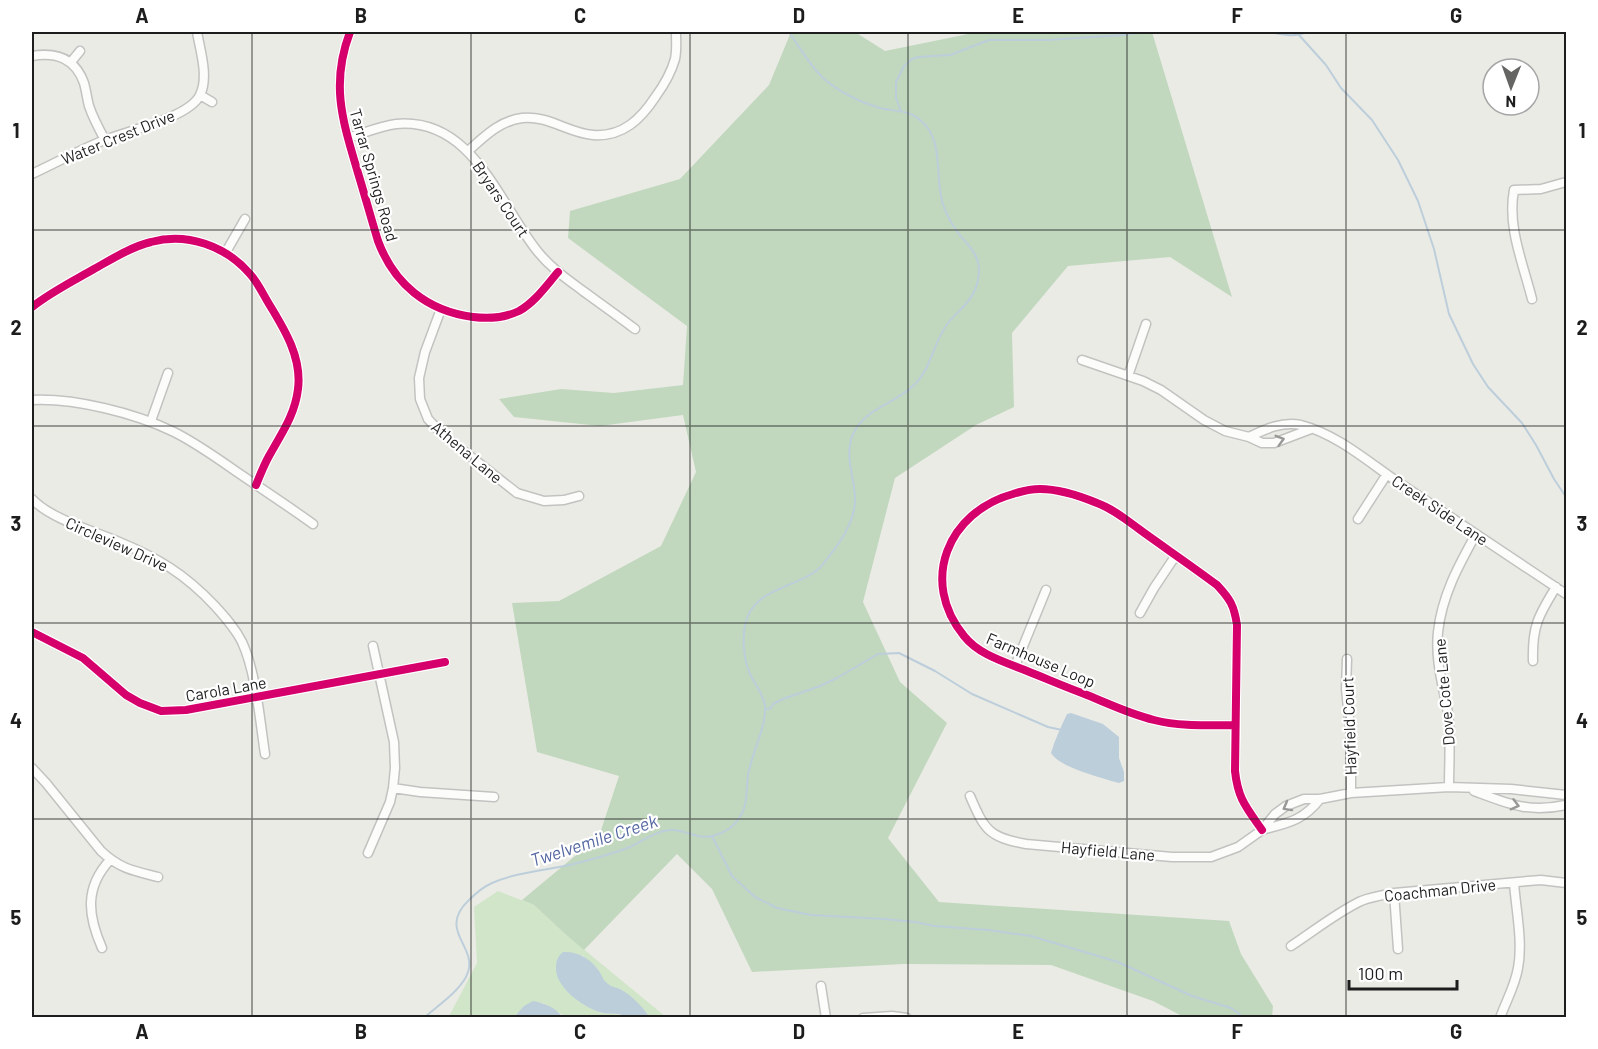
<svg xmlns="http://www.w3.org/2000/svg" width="1598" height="1049" font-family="Barlow,sans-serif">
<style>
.grass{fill:#d1e6c8}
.forest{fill:#c1d8be}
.water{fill:#bdcedb}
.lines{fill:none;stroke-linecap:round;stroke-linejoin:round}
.stream{stroke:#bdcedb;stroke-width:2}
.minor-casing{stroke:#c2c2c0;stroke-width:11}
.minor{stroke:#fcfcfb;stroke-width:8}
.cycleway-casing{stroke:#fff;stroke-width:11}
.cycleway{stroke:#d6006c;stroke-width:8}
.oneway{stroke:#989897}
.grid{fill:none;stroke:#1d1d1d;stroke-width:1.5;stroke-opacity:0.55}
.labels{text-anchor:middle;stroke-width:4.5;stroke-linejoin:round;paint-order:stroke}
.street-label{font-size:16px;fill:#1d1d1d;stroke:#fff}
.water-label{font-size:18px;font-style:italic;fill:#5467a2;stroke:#fff}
.neatline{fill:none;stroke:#1d1d1d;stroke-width:2}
.grid-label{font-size:20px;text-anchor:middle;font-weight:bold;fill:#1d1d1d}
</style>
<rect width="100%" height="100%" fill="#ebebe6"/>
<path class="grass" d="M498 891 534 905 564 933 666 1017H647L648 1015 645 1011 620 989 612 987 605 982 595 966 582 955 583 1004 602 1013 623 1015 626 1017H566L543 1003 517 1013 514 1017 448 1018 477 963 474 907Z"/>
<path class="forest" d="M791 32H855L885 51 978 32H1152L1232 297 1170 257 1068 266 1012 333 1014 407 976 425 895 478 863 602 900 682 947 723 888 838 939 902 1229 921 1241 954 1273 1006 1272 1017H1184L1153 1001 1051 965 904 964 752 972 712 889 677 854 584 950 564 933 534 905 522 900 599 836 619 776 537 752 512 603 559 601 661 546 696 472 683 415 600 426 514 417 499 399 561 389 614 393 683 385 687 326 568 238 570 211 680 179 769 85Z"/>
<path class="water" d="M1071 713 1103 724 1119 737V758L1124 772V781L1119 783 1115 782C1099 777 1059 767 1051 753 1055 739 1061 727 1067 714Z
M563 952C578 951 591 959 599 971 602 975 603 980 607 983 611 987 615 987 620 989 630 994 642 1006 648 1015L647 1017H626C619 1012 611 1015 603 1013 585 1009 556 988 556 969 556 961 557 957 563 952Z
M533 1001C543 1003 556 1007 562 1017H514L524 1006Z"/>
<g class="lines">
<path class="stream" d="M1269 32C1281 34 1294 38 1306 32
M1299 35 1326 65 1341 88 1372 120 1398 160 1418 201 1434 249 1449 314 1473 364 1488 387 1522 423 1536 445 1554 479 1566 497
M901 111 896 98V82L904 66 912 59 918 57 950 55 989 40H1048L1122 35 1146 32
M766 709 771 708 773 704 783 699 820 686 837 678 878 654 899 653 935 671 972 694 1048 727 1062 730
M712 836 732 876 755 897 777 908 811 915 884 919 916 922 934 926 988 930 1031 936 1118 962 1192 996 1231 1008 1245 1018
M424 1018C437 1006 463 989 468 972 477 946 437 930 469 900 476 893 483 887 492 883 522 870 558 870 589 860 603 856 617 852 630 847 642 841 656 831 669 830 679 829 688 833 697 836 714 839 731 831 740 817 748 805 746 788 748 775 751 755 767 725 765 706 764 694 755 685 750 674 744 661 742 640 745 625 752 589 792 589 816 571 821 567 826 561 830 555 843 539 856 519 855 497 854 475 844 456 853 434 865 408 895 404 914 385 932 368 933 342 948 323 957 312 969 304 975 290 978 282 980 271 978 262 975 250 965 242 958 233 951 223 945 212 942 201 935 176 944 138 920 120 909 110 893 111 880 108 860 102 838 91 823 78 811 67 798 45 789 32"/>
<g class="minor-casing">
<path id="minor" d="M350 32C330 85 343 122 358 173 365 196 371 218 378 241 394 284 427 311 473 317 489 319 504 318 519 311 535 302 546 286 558 272
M32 56C56 52 75 58 84 83 86 90 87 98 89 106 93 118 99 129 105 140
M71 62 80 51
M200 95 212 102
M348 138C364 133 380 126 396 124 473 117 499 204 538 252 551 268 567 279 583 291 601 304 618 316 635 329
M468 151C484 137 499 121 522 118 548 115 568 133 593 135 623 137 641 119 656 96 664 85 671 73 675 59 677 50 676 41 676 32
M32 174C55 163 78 151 102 141 126 131 189 118 200 95 209 77 200 50 197 32
M226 252 245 219
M1532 299C1523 263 1507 227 1514 190L1541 189 1566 182
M32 307C51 292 73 281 94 269 112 259 131 247 151 242 187 232 226 246 250 274 258 283 263 294 269 304 285 330 302 358 298 389 295 415 281 434 269 456 264 465 260 475 256 485
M441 309 425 352 419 378 420 399 428 419 442 434 517 493 544 501 564 500 579 496
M1082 360 1143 381 1161 390 1204 420 1225 431 1249 437 1262 443H1274L1311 429
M1128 376 1146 324
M32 400C75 398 135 413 174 432 196 443 217 458 237 472 262 489 288 506 313 524
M151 421 168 373
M1249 437C1265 429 1283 421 1301 425 1336 434 1366 460 1395 480 1452 518 1509 556 1566 594
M32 499C51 519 91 530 117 541 158 558 184 573 215 606 225 617 235 628 242 642 256 672 260 721 265 754
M1358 519 1387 474
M1140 613 1154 588 1176 555
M32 632 83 658 126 695 140 703 161 711 186 710 445 662
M1347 659 1346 689 1351 738V793
M1533 661C1532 627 1538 616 1556 587
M1015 666 1046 590
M1235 725C1208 725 1181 727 1154 720 1129 714 1105 702 1082 693 1063 686 1045 678 1027 671 1005 662 979 655 964 636 919 581 948 512 1013 494 1022 491 1031 489 1040 489 1058 489 1080 496 1097 503 1114 509 1129 522 1143 532 1168 550 1193 567 1217 585 1230 599 1234 605 1237 625L1235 771C1238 799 1246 807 1262 830
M32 768 46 783 101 851C120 869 134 871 158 877
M1449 787C1449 763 1451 737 1448 713 1443 686 1435 660 1438 632 1442 595 1459 565 1476 534
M393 788 420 792 494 797
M1474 791C1509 804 1528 813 1566 805
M970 796C985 831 989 837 1026 844L1172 857H1211L1238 847 1262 830 1275 814 1286 806 1304 799H1320L1351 793 1449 787 1511 789 1566 795
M1262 830C1287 823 1303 821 1320 799
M368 853 390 802 393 788 395 768 394 742 373 646
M1394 893 1398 949
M1291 946C1314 931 1336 913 1361 901 1371 897 1383 895 1394 893L1528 881 1541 880 1566 883
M102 948C88 916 84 888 110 860
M821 986 826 1018
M863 1018 892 1016 907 1018
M1500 1018C1506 1001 1515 986 1518 968 1523 942 1516 910 1514 883"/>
</g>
<use href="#minor" class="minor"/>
<g class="cycleway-casing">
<path id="cycleway" d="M350 32C330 85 343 122 358 173 365 196 371 218 378 241 394 284 427 311 473 317 489 319 504 318 519 311 535 302 546 286 558 272
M32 307C51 292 73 281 94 269 112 259 131 247 151 242 187 232 226 246 250 274 258 283 263 294 269 304 285 330 302 358 298 389 295 415 281 434 269 456 264 465 260 475 256 485
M32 632 83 658 126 695 140 703 161 711 186 710 445 662
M1235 725C1208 725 1181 727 1154 720 1129 714 1105 702 1082 693 1063 686 1045 678 1027 671 1005 662 979 655 964 636 919 581 948 512 1013 494 1022 491 1031 489 1040 489 1058 489 1080 496 1097 503 1114 509 1129 522 1143 532 1168 550 1193 567 1217 585 1230 599 1234 605 1237 625L1235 771C1238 799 1246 807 1262 830"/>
</g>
<use href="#cycleway" class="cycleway"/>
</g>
<defs><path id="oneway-chevron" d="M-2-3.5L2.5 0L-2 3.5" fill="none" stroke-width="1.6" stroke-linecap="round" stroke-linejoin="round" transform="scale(1.5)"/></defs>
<g class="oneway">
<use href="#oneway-chevron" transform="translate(1280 440) rotate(-16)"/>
<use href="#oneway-chevron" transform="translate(1515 805) rotate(15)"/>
<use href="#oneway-chevron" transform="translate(1287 807) rotate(151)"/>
</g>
<path class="grid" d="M252 32V1018M471 32V1018M690 32V1018M908 32V1018M1127 32V1018M1346 32V1018M32 230H1566M32 426H1566M32 623H1566M32 819H1566"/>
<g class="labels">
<g class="street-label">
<text transform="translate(118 137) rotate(-22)" y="6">Water Crest Drive</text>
<text transform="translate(374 175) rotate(74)" y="6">Tarrar Springs Road</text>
<text transform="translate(501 199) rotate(56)" y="6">Bryars Court</text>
<text transform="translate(467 452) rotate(40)" y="6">Athena Lane</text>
<text transform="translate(1440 510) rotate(34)" y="6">Creek Side Lane</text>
<text transform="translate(117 544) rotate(24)" y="6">Circleview Drive</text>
<text transform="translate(1041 660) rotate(23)" y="6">Farmhouse Loop</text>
<text transform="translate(226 689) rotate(-10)" y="6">Carola Lane</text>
<text transform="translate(1444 692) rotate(-95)" y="6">Dove Cote Lane</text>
<text transform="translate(1349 726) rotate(-92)" y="6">Hayfield Court</text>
<text transform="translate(1108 851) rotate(5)" y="6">Hayfield Lane</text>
<text transform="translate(1440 890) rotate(-6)" y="6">Coachman Drive</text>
</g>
<g class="water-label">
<text transform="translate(594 841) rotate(-18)" y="6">Twelvemile Creek</text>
</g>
</g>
<rect width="1598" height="1049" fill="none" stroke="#ffffff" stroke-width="66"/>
<g transform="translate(1511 87) rotate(181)"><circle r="28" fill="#ffffff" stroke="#a5a5a5" stroke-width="1.5"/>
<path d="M0-4.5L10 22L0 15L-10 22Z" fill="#656563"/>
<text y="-9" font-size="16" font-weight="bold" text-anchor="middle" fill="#1d1d1d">N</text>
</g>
<path d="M1349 980v9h108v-9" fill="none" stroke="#1d1d1d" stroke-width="3"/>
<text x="1358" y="980" font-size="18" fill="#1d1d1d" stroke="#ffffff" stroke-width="4.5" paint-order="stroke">100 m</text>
<rect x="33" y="33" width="1532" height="983" class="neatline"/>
<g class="grid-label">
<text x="142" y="23">A</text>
<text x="361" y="23">B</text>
<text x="580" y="23">C</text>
<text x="799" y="23">D</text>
<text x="1018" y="23">E</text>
<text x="1237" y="23">F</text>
<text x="1456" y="23">G</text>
<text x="16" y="138">1</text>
<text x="1582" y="138">1</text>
<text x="16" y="335">2</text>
<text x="1582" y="335">2</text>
<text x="16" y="531">3</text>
<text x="1582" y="531">3</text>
<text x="16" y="728">4</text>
<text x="1582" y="728">4</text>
<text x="16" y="925">5</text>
<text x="1582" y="925">5</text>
<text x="142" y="1039">A</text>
<text x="361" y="1039">B</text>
<text x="580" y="1039">C</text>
<text x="799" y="1039">D</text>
<text x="1018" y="1039">E</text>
<text x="1237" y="1039">F</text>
<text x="1456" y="1039">G</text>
</g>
</svg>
